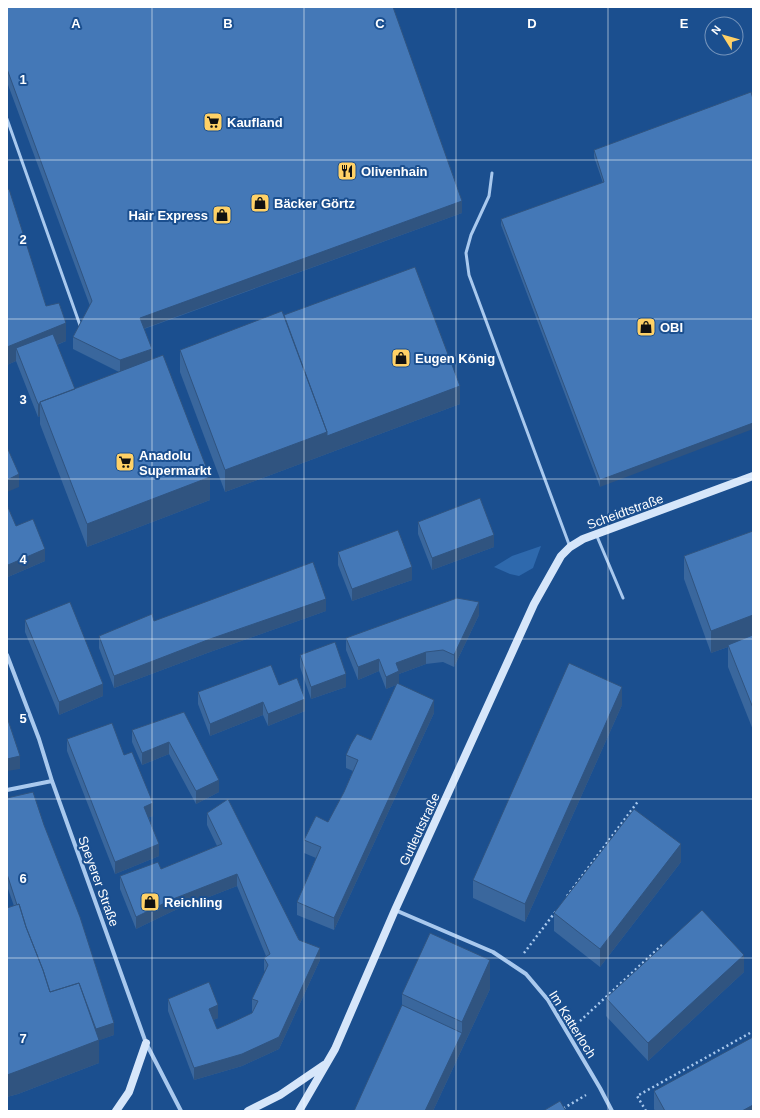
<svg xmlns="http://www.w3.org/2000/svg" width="760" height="1118" font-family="Arial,sans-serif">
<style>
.green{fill:#2e69ad}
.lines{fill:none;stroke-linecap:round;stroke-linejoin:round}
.path{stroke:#a9c9ee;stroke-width:2.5;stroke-dasharray:2 3;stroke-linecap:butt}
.lane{stroke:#a9c9ee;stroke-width:3}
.street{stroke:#a9c9ee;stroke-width:4}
.secondary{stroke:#d6e6fa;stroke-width:8}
.wall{fill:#3a679d}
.shaded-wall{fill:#305480}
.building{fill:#4478b7;stroke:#305480}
.grid{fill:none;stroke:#fff;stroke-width:1;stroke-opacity:0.55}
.labels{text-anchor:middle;stroke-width:4;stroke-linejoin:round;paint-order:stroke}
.poi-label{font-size:13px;font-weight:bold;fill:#fff;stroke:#1b4f8f;text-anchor:start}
.street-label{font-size:13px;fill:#fff;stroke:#1b4f8f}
.grid-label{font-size:13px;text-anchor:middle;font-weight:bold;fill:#fff;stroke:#1b4f8f;stroke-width:4;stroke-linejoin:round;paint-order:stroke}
</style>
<rect width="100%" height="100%" fill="#1b4f8f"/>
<path class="green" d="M541 546 533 568 519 576 510 574 494 567 512 556Z"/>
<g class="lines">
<path class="path" d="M567 896 639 800
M524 953 556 911
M580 1021 662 945
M559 1111 586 1095
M646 1111 637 1096 750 1033"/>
<path class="lane" d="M7 119 81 328
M492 173 489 196 471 235 466 253 469 275 570 547
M596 534 623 598"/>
<path class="street" d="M7 655 39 739 52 781 146 1043 181 1111
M7 790 52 781
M395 910 493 952 526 974 548 1000 600 1088 612 1111"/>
<path class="secondary" d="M116 1111 129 1092 146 1043
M248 1111 280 1095 324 1065
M299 1111 335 1049 395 910 534 604 561 556 570 547 583 539 753 476"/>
</g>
<path class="wall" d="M7 7 462 213 144 329 152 359 210 500 87 547 40 424V416L38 417 16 361 7 365V190L46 306 66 341 57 345 75 389 119 372 73 349V337L90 306 7 82Z
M753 99 600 487 501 225V219L603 183 594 157V150Z
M284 315 460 404 225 492 180 372V350Z
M7 505 16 526 45 561 8 577 7 576Z
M418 522 494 547 432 570 418 534Z
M753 531V730L728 667V647L711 653 684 579V556Z
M338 552 412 580 352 601 338 565Z
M326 611 210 652 114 688 99 648V636L154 621Z
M479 615 454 667 443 662 426 664 399 674V684L434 713 334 930 297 915V902L316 858 304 853V840L328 822 344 792 353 771 346 768V755L371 740 396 685 386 689 379 671 358 680 346 650V638Z
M25 620 103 696 59 715 25 632Z
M300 655 346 687 311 699 300 667Z
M279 685 305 711 268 726 263 715 210 736 198 704V692Z
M622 705 525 922 473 898V880Z
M184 712 219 792 196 804 169 754 142 765 132 742V730Z
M67 739 124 755 153 816 149 817 159 856 115 874 67 751Z
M7 798 114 1035 99 1040V1063L18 1094 7 1097V908L14 906 7 886Z
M207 813 299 940 320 960 279 1049 242 1066 194 1080 168 1011V999L218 1018 213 1020 217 1029 233 1022 252 1013 253 1012 252 1011V999L265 972 264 970V958L266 956 237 886 173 911 136 929 120 889V876L161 869 217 846 207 825Z
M681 862 600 967 554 931V913Z
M744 972 648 1061 606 1016V998Z
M490 989 433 1111 402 1005V994Z
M654 1091 753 1111H655L654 1109Z"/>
<path class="shaded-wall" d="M462 201V213L140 330V318Z
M66 323V341L20 359 16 348V361L7 365V347Z
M152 349V362L120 372V360Z
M460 386V404L225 492V470L327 432Z
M38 404H40V416L38 417Z
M753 423V429L600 487V480Z
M19 474V487L7 492V480Z
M210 477V500L87 547V524Z
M494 535V547L432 570V558Z
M45 549V561L8 577V565Z
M412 567V580L352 601V589Z
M326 599V611L210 652 114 688V676L210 639Z
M479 602V615L454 667V655Z
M753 615V638L728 645V647L711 653V631Z
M426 652V664L399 674V684L386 689V677L396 663Z
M379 659V671L358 680V667Z
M346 674V687L311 699V687Z
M103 684V696L59 715V702Z
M622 687V705L525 922V904Z
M305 699V711L268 726V714Z
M434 700V713L334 930V918Z
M263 702V715L210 736V724Z
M169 742V754L142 765V753Z
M20 756V769L7 771V759Z
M219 780V792L196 804V791Z
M153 803V816L144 819V807Z
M159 844V856L115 874V862Z
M681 844V862L600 967V949Z
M237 874V886L173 911 136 929V917L173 899Z
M320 948V960L279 1049 242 1066 194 1080V1068L242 1054Z
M744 955V972L648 1061V1043Z
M490 960V989L433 1111H425L462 1033V1022Z
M218 1005V1018L209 1022V1009Z
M114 1023V1035L92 1043V1030Z
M99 1040V1063L18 1094 7 1097V1075Z
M753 1105V1111H742Z"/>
<path class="building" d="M7 7H393L462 201 140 318 152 349 120 360 73 337 92 301 7 69Z
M751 92 753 99V423L600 480 501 219 604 182 594 150Z
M9 189 46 306 59 303 66 323 7 347V190Z
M415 267 460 386 327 436V432L284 315Z
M282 311 327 432 225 470 180 350Z
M53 334 75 389 40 402V404H38L16 348Z
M163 355 210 477 87 524 40 402Z
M7 447 19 474 7 480Z
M480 498 494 535 432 558 418 522Z
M7 505 16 526 33 519 45 549 8 565 7 563Z
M398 530 412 567 352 589 338 552Z
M753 531V615L711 631 684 556Z
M313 562 326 599 210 639 114 676 99 636 152 614 154 621Z
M457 598 479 602 454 655 443 650 426 652 396 663 399 671 386 677 379 659 358 667 346 638Z
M70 602 103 684 59 702 25 620Z
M753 635V708L728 645Z
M335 642 346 674 311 687 300 655Z
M569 663 622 687 525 904 473 880Z
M271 665 279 685 297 678 305 699 268 714 263 702 210 724 198 692Z
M397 683 434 700 334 918 297 902 321 847 304 840 316 816 328 822 344 792 358 760 346 755 351 744 357 734 371 740Z
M184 712 219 780 196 791 169 742 142 753 132 730Z
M7 717 20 756 7 759Z
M112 723 124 755 132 752 153 803 144 807 159 844 115 862 67 739Z
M33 792 44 825 80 917 114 1023 96 1029 79 983 50 992 43 970 26 927 19 904 17 905 7 874V798Z
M228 799 299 940 320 948 279 1037 242 1054 194 1068 168 999 209 982 218 1005 209 1009 217 1029 233 1022 252 1013 258 1001 252 999 268 965 264 958 270 954 237 874 173 899 136 917 120 876 158 862 161 869 222 844 207 813Z
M634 809 681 844 600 949 554 913Z
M19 904 26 927 43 970 50 992 79 983 99 1040 18 1071 7 1075V908Z
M702 910 744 955 648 1043 606 998Z
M430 933 490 960 462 1022 402 994Z
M402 1005 462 1033 425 1111H354Z
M753 1037V1105L742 1111H665L654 1091Z
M560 1101 566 1111H543Z"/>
<path class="grid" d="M152 7V1111M304 7V1111M456 7V1111M608 7V1111M7 160H753M7 319H753M7 479H753M7 639H753M7 799H753M7 958H753"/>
<defs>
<g id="supermarket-square" transform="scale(1)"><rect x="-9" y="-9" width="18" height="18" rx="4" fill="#ffd166" stroke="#1b4f8f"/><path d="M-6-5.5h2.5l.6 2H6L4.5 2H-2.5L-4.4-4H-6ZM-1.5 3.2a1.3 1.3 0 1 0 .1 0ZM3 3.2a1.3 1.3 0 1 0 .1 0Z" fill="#111"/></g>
<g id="restaurant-square" transform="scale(1)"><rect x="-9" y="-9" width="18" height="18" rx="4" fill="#ffd166" stroke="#1b4f8f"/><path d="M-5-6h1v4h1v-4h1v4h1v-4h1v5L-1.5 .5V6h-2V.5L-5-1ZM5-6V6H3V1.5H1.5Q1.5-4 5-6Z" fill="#111"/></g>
<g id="shop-square" transform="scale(1)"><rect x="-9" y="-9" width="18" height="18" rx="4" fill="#ffd166" stroke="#1b4f8f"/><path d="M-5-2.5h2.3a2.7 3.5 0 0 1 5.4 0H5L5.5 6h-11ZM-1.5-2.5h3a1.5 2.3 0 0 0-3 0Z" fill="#111"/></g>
</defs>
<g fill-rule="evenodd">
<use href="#supermarket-square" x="213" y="122"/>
<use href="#restaurant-square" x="347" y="171"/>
<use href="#shop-square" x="260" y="203"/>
<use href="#shop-square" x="222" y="215"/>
<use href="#shop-square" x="646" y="327"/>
<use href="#shop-square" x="401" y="358"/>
<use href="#supermarket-square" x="125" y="462"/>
<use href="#shop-square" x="150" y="902"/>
</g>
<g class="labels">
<g class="poi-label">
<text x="227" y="127">Kaufland</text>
<text x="361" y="176">Olivenhain</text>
<text x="274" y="208">Bäcker Görtz</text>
<text x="208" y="220" text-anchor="end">Hair Express</text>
<text x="660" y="332">OBI</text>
<text x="415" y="363">Eugen König</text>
<text x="139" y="460">Anadolu<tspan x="139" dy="15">Supermarkt</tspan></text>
<text x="164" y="907">Reichling</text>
</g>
<g class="street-label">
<text transform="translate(625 511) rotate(-20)" y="5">Scheidtstraße</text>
<text transform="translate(419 829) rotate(-65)" y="5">Gutleutstraße</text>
<text transform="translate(99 881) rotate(70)" y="5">Speyerer Straße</text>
<text transform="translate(573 1024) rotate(58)" y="5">Im Katterloch</text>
</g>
</g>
<g class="grid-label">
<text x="76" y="28">A</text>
<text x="228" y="28">B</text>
<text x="380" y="28">C</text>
<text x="532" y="28">D</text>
<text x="684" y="28">E</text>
<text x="23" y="84">1</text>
<text x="23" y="244">2</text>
<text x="23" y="404">3</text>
<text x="23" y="564">4</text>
<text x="23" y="723">5</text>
<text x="23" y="883">6</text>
<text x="23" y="1043">7</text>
</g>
<rect width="760" height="1118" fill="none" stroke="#ffffff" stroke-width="16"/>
<g transform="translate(724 36) rotate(307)"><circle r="19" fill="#1b4f8f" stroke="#7695bc"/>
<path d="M0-3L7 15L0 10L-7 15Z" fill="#ffd166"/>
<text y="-6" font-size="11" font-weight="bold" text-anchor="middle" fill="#ffffff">N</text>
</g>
</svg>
